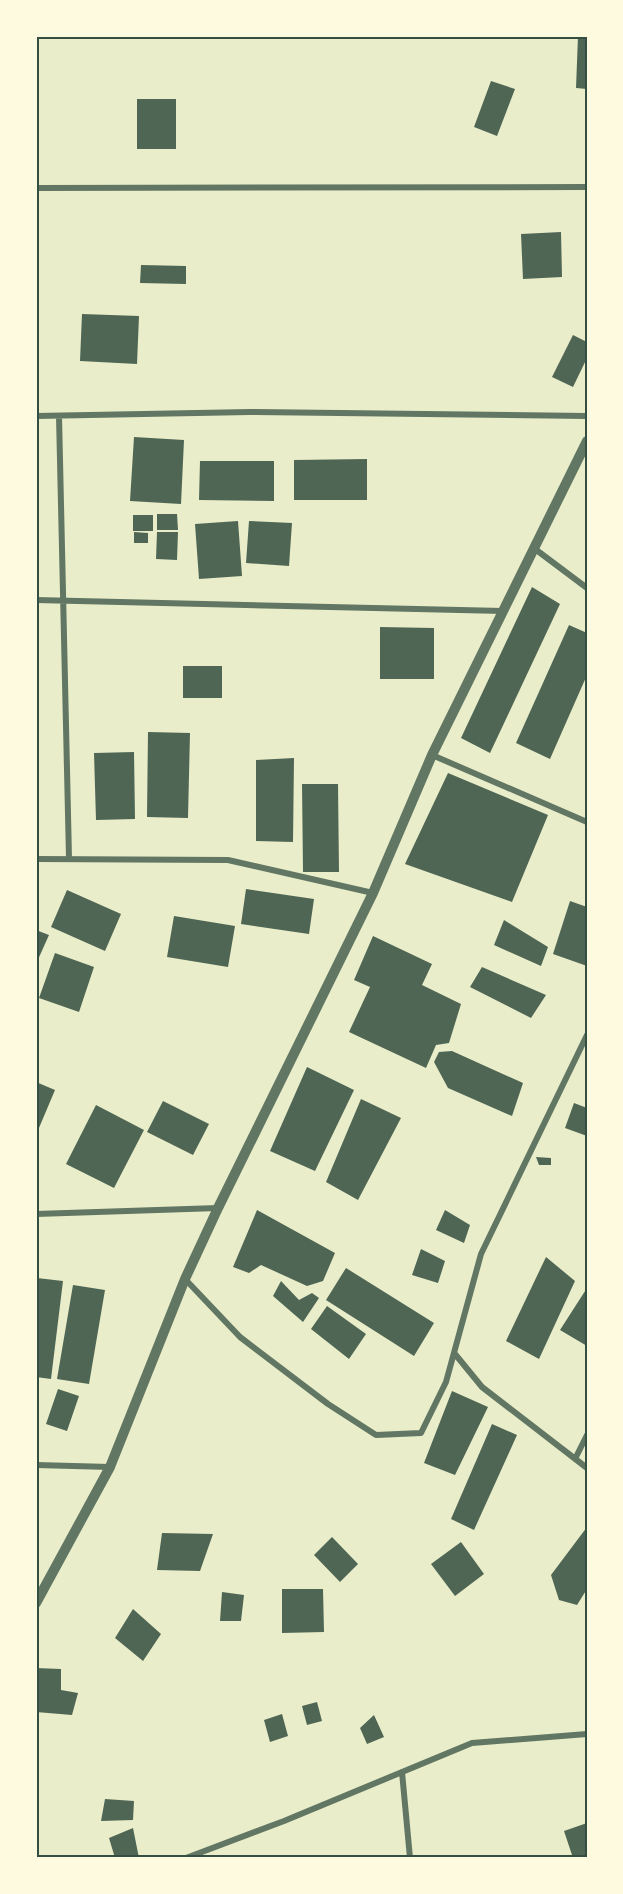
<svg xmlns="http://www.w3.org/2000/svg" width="623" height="1894" font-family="'Sofia Sans Condensed',sans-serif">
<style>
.building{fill:#4f6655}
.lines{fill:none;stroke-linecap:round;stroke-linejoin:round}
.minor{stroke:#617663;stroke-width:6}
.tertiary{stroke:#617663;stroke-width:10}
.neatline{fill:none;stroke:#344e41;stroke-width:2}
</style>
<rect width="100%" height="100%" fill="#e9edc9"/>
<path class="building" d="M578 36H587V89L576 88Z
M491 81 515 89 497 136 474 127Z
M137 99H176V149H137Z
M561 232 562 277 523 279 521 234Z
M141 265 186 266V284L140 283Z
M82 314 139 316 137 364 80 361Z
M573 335 587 342V358L573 387 552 377Z
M134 437 184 440 181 504 130 501Z
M367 459V500H294V460Z
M200 461H274V501L199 500Z
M157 514H177L178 530H157Z
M133 515H153V531H133Z
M238 521 242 576 199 579 195 524Z
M249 521 292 523 289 566 246 563Z
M134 532 148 533V543H134Z
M157 532H178L177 560 156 559Z
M532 587 560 604 490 753 461 738Z
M569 625 587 633V675L550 759 516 743Z
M380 627 434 628V679H380Z
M183 666H222V698H183Z
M148 732 190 733 188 818 147 817Z
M134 752 135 819 96 820 94 753Z
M294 758 293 842 256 841V760Z
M448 773 548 815 512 902 405 864Z
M302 784H338L339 872H303Z
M246 889 314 899 309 934 241 924Z
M67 890 121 914 105 951 51 927Z
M570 901 587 907V966L553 954Z
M174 916 235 926 228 967 167 957Z
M504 920 548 947 541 966 494 945Z
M36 930 49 935 36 964Z
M373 936 432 964 422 985 461 1004 449 1043 436 1045 426 1068 349 1032 370 987 354 980Z
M55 953 94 967 79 1012 39 998Z
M482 967 546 995 531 1018 470 987Z
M452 1051 523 1083 512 1116 448 1088 434 1062 439 1052Z
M307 1067 354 1090 315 1171 270 1151Z
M36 1082 55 1090 36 1135Z
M361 1099 401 1118 358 1200 326 1182Z
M163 1101 209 1124 193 1155 147 1132Z
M574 1103 587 1108V1136L565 1128Z
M96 1105 144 1130 114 1188 66 1164Z
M536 1157 551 1158V1165H539Z
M257 1210 335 1253 323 1281 307 1286 261 1265 249 1273 233 1267Z
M445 1210 470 1225 464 1243 436 1230Z
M421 1249 445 1261 438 1283 412 1275Z
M546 1257 575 1281 539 1359 506 1341Z
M346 1268 434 1323 414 1356 326 1300Z
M37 1278 63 1281 51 1379 36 1377Z
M281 1281 299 1300 312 1293 319 1298 303 1322 273 1296Z
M73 1285 105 1290 89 1384 57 1379Z
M587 1288V1346L560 1330Z
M327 1306 366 1334 349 1359 311 1329Z
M58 1389 79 1396 67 1431 46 1424Z
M452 1391 488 1407 455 1475 424 1463Z
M492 1424 517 1435 474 1530 451 1519Z
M587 1527V1589L577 1605 559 1600 551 1575Z
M162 1533 213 1534 200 1571 157 1570Z
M332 1537 358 1564 340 1582 314 1555Z
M461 1542 484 1574 455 1596 431 1564Z
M282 1589H323L324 1632 282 1633Z
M222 1592 244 1595 241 1621H220Z
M133 1609 161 1634 143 1661 115 1638Z
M36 1668 61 1669V1690L78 1693 72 1715 36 1712Z
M317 1702 322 1721 307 1725 302 1706Z
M282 1714 288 1736 270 1742 264 1720Z
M374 1715 384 1737 367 1744 360 1728Z
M105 1799 134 1801 133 1820 101 1821Z
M587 1823V1857L573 1858 564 1831Z
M133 1828 139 1858H115L109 1838Z"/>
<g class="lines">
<path class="minor" d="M36 188 587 187
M36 416 250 412 587 416
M59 416 69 858
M535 549 587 588
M36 600 503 611
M432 755 587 822
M36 859 228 860 373 893
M36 1214 218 1208
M185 1279 240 1337 328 1404 376 1435 421 1433 446 1382 481 1254 587 1035
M455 1354 482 1387 587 1468
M575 1459 587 1435
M36 1465 110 1467
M402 1772 410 1858
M186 1858 284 1821 472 1743 587 1734"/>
<path class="tertiary" d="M36 1603 110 1467 185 1279 218 1208 373 893 432 755 587 441"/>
</g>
<rect width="623" height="1894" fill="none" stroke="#fefae0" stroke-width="75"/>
<rect x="38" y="38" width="548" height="1818" class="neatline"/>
</svg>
